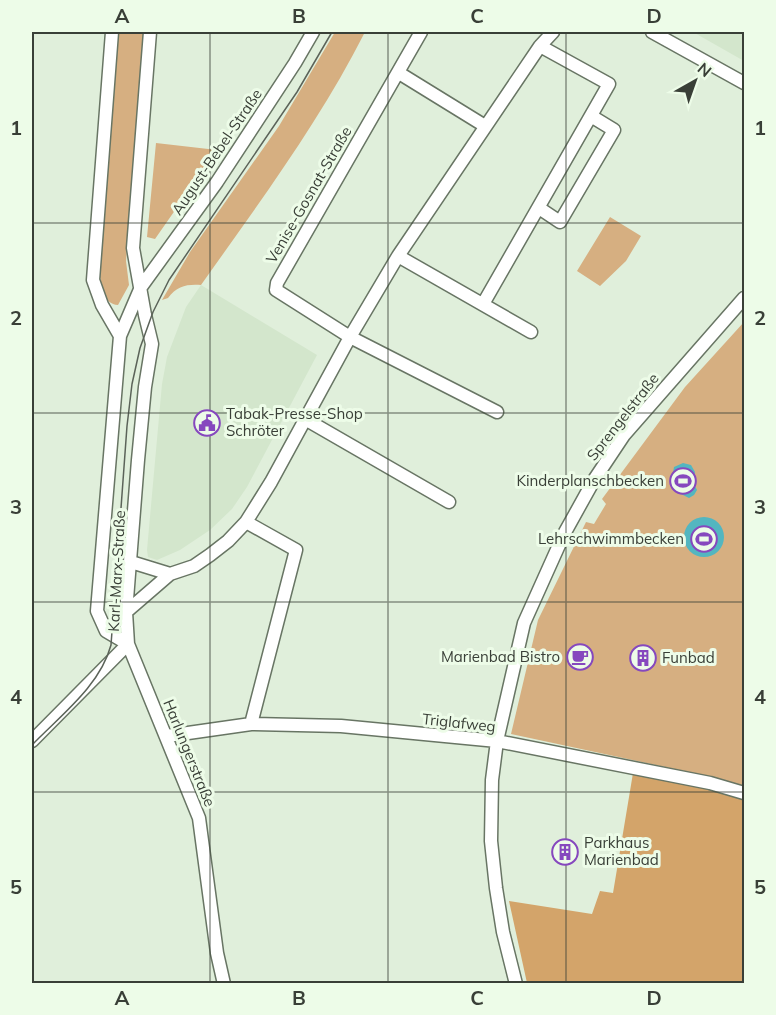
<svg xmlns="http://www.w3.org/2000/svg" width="776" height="1015" font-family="Mulish,sans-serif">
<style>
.built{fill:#d3e6cc}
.green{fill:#d6af81}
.forest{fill:#d3a46a}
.water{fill:#53b6c0}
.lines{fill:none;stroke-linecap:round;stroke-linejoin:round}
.minor-casing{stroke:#687564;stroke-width:15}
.minor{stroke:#fff;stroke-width:12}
.tram{stroke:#5b6359;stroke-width:1.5}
.grid{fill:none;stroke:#393f37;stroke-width:1.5;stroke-opacity:0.55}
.labels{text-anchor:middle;stroke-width:6;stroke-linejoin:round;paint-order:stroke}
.street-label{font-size:15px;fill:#393f37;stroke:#edfce8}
.poi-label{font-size:15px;fill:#393f37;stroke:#edfce8;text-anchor:start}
.neatline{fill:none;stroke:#393f37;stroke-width:2}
.grid-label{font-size:20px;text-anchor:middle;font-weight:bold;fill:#393f37}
</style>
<rect width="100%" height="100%" fill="#e0efdb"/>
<path class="built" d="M693 32H744V61Z
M201 285 317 355 247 487 232 509 210 530 180 550 157 560 148 557 147 550 162 384 167 357 186 307Z"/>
<path class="green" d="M117 32H144L126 261 129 285 118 305C104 304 102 289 100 277Z
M335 32H365C320 121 259 203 201 285 187 284 177 286 168 298L162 300 190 252 279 126Z
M156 143 217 150 155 239 147 237Z
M610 217 641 236 626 261 600 286 577 271Z
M744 322V786L712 777 511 734 538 620 586 522 594 524 606 504 602 499 685 387Z"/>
<path class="forest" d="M633 773 709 788 744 799V983H527L509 901 592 914 600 891 613 893Z"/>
<path class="water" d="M683 463 691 465 695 472 693 482 697 490 694 495 689 498 681 494 679 487 672 479 674 467Z
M684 537a20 20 0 1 1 40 0a20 20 0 1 1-40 0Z"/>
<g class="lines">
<g class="minor-casing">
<path id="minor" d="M112 32 93 280 102 305 120 336
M150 32 133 248 145 315 152 344 145 387 138 460 126 612 128 644 199 818 217 953 224 984
M421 32 277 283 276 290 350 337 497 412
M652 32 744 83
M399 73 485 126
M539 208 560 222 614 130 591 116
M398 256 531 332
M483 304 609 84 540 46
M305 419 449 502
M246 522 296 550 251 724
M131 562 170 574
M126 612 170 574 194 566 210 555 228 541 246 522 271 482 350 337 398 256 540 46 553 32
M128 644 106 631 97 611 120 336 141 287 217 182 295 63 313 32
M167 736 251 724 341 726 497 741 710 783 744 793
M32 741 128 644
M516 984 503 932 496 888 491 841 492 780 497 741 524 623 564 534 594 480 624 435 744 298"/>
</g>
<use href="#minor" class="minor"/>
<path class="tram" d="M32 745C61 715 100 686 111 645L127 426 132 384 140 348 153 312 169 280 297 92 332 32"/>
</g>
<path class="grid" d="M210 32V984M388 32V984M566 32V984M32 223H744M32 413H744M32 602H744M32 792H744"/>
<defs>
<g id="civic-ring" transform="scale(1.35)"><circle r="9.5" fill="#edfce8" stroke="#8648be" stroke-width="1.5"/><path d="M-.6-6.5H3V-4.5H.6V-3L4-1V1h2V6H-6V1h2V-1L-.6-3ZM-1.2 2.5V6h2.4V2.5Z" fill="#8648be"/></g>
<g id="stadium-ring" transform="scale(1.35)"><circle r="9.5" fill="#edfce8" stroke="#8648be" stroke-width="1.5"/><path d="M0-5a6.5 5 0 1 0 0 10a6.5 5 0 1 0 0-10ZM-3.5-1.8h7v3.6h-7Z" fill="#8648be"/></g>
<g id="cafe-ring" transform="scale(1.35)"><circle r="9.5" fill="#edfce8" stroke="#8648be" stroke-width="1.5"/><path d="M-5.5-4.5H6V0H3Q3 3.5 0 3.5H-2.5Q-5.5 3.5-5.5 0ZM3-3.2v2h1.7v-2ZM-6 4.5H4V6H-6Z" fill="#8648be"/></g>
<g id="building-ring" transform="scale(1.35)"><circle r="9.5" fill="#edfce8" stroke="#8648be" stroke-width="1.5"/><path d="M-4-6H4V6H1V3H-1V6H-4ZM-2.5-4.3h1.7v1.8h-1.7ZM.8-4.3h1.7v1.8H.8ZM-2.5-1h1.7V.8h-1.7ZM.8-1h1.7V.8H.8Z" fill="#8648be"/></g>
</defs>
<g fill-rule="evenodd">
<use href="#civic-ring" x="207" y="423"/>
<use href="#stadium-ring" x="683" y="481"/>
<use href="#stadium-ring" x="704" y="539"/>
<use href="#cafe-ring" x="580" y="657"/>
<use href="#building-ring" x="643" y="658"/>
<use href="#building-ring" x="565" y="852"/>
</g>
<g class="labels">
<g class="street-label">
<text transform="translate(217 152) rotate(-56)" y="5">August-Bebel-Straße</text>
<text transform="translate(309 195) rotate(-60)" y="5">Venise-Gosnat-Straße</text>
<text transform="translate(623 417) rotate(-52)" y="5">Sprengelstraße</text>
<text transform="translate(117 571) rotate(-87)" y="5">Karl-Marx-Straße</text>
<text transform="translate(459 723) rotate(6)" y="5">Triglafweg</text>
<text transform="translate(189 753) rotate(68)" y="5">Harlungerstraße</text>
</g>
<g class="poi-label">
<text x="226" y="419">Tabak-Presse-Shop<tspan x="226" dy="17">Schröter</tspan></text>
<text x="664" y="486" text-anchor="end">Kinderplanschbecken</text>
<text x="684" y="544" text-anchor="end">Lehrschwimmbecken</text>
<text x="560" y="662" text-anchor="end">Marienbad Bistro</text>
<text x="662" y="663">Funbad</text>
<text x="584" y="848">Parkhaus<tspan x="584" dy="17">Marienbad</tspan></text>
</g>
</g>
<rect width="776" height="1015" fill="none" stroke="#edfce8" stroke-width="66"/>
<g transform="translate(695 81) rotate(40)" stroke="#edfce8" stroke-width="4.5" paint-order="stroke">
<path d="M0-4.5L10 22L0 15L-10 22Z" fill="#393f37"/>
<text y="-9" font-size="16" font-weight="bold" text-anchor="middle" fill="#393f37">N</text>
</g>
<rect x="33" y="33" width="710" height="949" class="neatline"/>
<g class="grid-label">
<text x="122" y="23">A</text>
<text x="299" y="23">B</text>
<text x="477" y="23">C</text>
<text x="654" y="23">D</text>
<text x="16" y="135">1</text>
<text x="760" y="135">1</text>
<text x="16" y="325">2</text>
<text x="760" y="325">2</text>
<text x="16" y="514">3</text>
<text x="760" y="514">3</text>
<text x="16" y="704">4</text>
<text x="760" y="704">4</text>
<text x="16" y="894">5</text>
<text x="760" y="894">5</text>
<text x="122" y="1005">A</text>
<text x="299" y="1005">B</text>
<text x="477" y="1005">C</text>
<text x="654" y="1005">D</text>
</g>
</svg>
